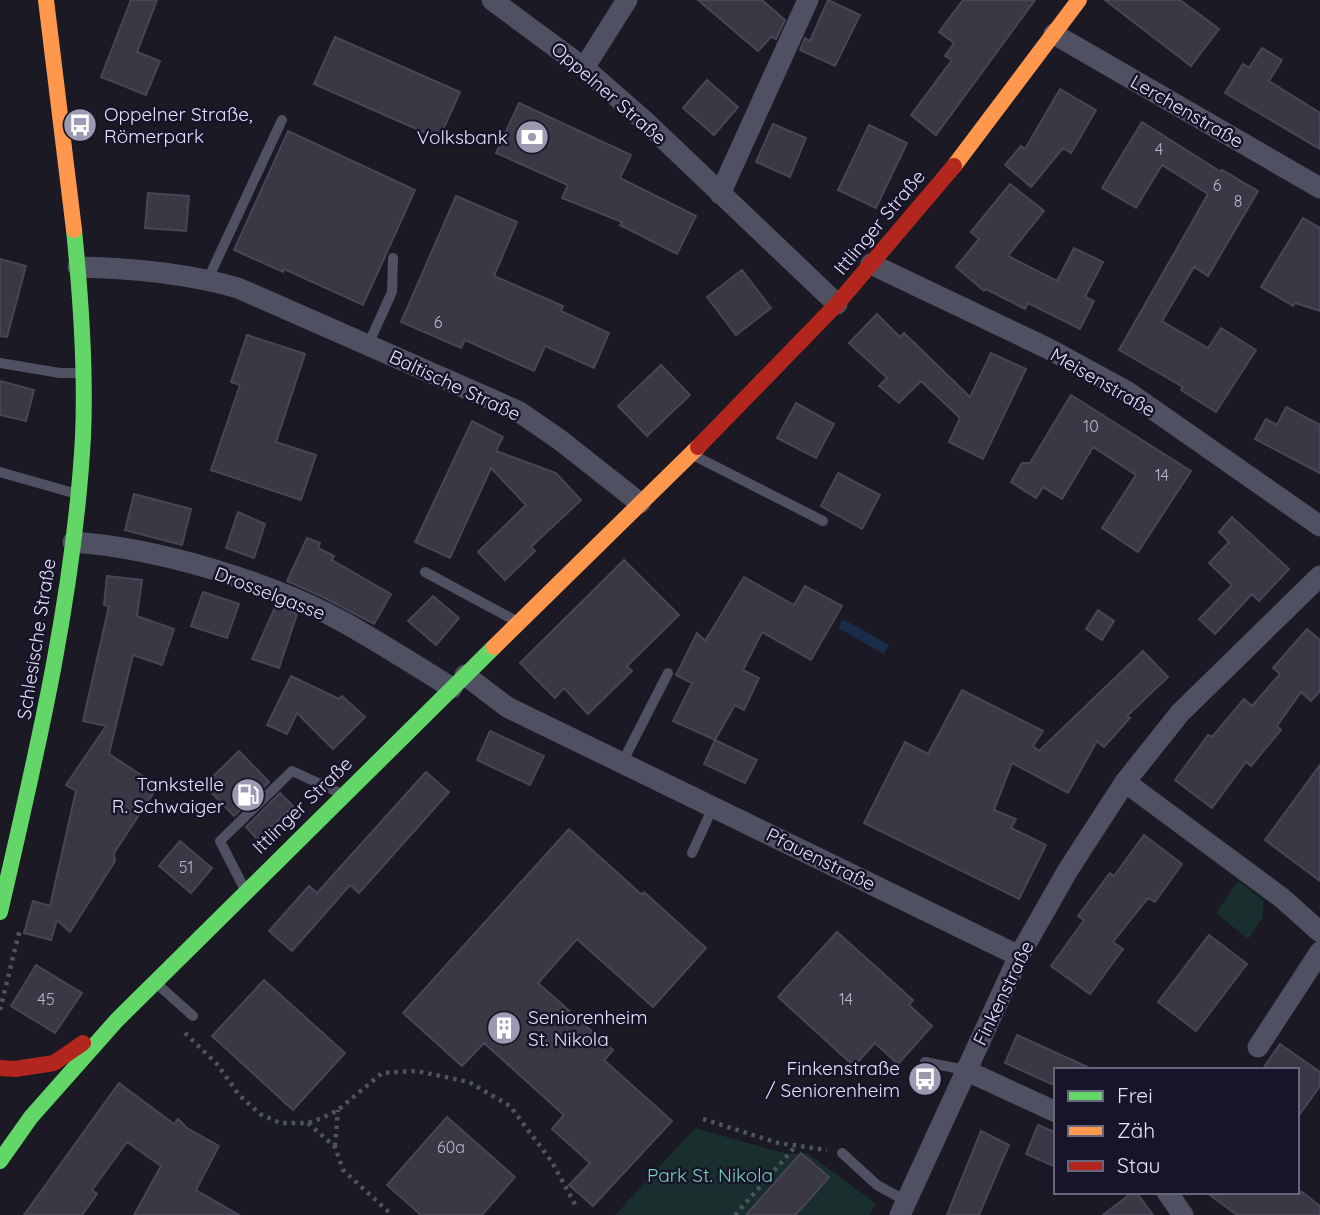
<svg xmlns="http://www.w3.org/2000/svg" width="1320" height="1215" font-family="Quicksand,sans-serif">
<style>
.green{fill:#182f2e}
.water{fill:#182d4a}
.building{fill:#3a3845;stroke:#474556;stroke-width:2}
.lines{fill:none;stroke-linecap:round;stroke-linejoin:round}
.path{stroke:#4a5560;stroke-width:4.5;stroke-dasharray:3.5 5;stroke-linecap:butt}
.lane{stroke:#505063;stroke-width:10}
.street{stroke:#505063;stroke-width:21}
.fast{stroke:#63d668;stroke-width:16}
.slow{stroke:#ff974d;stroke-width:16}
.jam{stroke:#b3261e;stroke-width:16}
.labels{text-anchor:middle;stroke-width:5;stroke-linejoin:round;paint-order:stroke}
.number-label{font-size:16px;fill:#b8b6ce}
.street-label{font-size:19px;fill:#e2e0fb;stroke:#171429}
.poi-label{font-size:19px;fill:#e2e0fb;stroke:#171429;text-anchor:end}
.park-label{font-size:19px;fill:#74d3b8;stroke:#171429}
</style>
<rect width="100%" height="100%" fill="#1a1924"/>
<path class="green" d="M1238 881 1264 901 1262 919 1248 939 1216 913Z
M695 1128 787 1154 807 1153 876 1204 870 1215H615Z"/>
<path class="water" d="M843 619 889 645 884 654 838 628Z"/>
<path class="building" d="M131 0H157L137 52 160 61 146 95 101 77Z
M698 0H762L785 20 776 39 771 37 758 51Z
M828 0 860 15 835 66 800 50 805 38 810 41Z
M963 0H1035L936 135 911 115 952 60 945 56 954 43 939 32Z
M1105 0H1180L1219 29 1191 66Z
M335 37 460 92 439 139 314 84Z
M1262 48 1282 60 1269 81 1320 113V149L1225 93 1243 64 1249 68Z
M707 80 738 107 714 135 683 108Z
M1060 89 1096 110 1071 153 1063 148 1031 187 1005 165 1021 146 1025 149Z
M519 103 631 155 620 178 696 216 677 254 620 225 622 222 562 198 568 185 496 153Z
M1142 122 1221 172 1222 170 1258 191 1208 276 1194 267 1162 321 1208 348 1221 328 1256 350 1216 412 1181 390 1183 387 1119 350 1208 194 1162 165 1136 208 1102 188Z
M773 124 806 138 790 177 756 162Z
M869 125 907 143 876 208 838 190Z
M288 131 415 190 363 305 284 269 283 272 234 250Z
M1010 184 1044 211 1008 256 1057 281 1074 248 1103 262 1085 297 1094 301 1080 329 1028 303 1025 309 986 289 984 291 956 267 979 239 971 232Z
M148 193 189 196 186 231 145 228Z
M456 196 517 222 494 276 563 306 561 311 609 333 594 368 545 346 534 371 465 340 461 348 401 322Z
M1303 218 1320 228V311L1295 303 1293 306 1261 287Z
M0 259 26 266 7 337 0 336Z
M742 270 771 308 736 335 707 297Z
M877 314 900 337 904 333 970 397 991 353 1026 369 983 459 949 442 960 418 921 381 899 403 879 386 887 378 849 343Z
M247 335 305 354 276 442 316 455 301 500 211 470 240 385 231 382Z
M661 365 690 395 647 436 618 406Z
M0 381 34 390 26 421 0 415Z
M1071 395 1191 471 1138 552 1102 528 1136 475 1093 447 1062 499 1043 487 1036 498 1011 482 1022 463H1030Z
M796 403 834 424 816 458 777 438Z
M1286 407 1320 425V473L1255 439 1266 419 1277 425Z
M472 421 503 437 496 451 556 473 581 500 531 547 535 551 505 580 478 552 526 505 491 468 450 558 415 542Z
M838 473 880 495 862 529 821 506Z
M134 494 191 509 182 545 125 530Z
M238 512 265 524 254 558 226 548Z
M1232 517 1289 569 1259 601 1252 594 1215 634 1199 619 1232 585 1209 563 1229 542 1219 532Z
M307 538 320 543 318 548 334 556 332 560 391 594 374 624 323 597 287 581Z
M624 560 679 615 627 666 632 671 588 714 564 688 555 698 520 663Z
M107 576 142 580 137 616 174 629 162 665 133 655 109 754 158 786 114 853 115 861 70 932 57 920 51 940 24 933 33 901 50 906 76 791 66 785 106 726 83 721 109 606 104 605Z
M744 577 794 605 805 586 842 606 811 660 762 632 743 670 759 678 744 710 735 705 715 740 673 721 692 683 676 675 697 633 705 641Z
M203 592 239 604 227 638 191 626Z
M433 596 459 618 436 645 408 621Z
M276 605 297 614 279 668 252 659Z
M1098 610 1114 621 1102 640 1086 629Z
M1307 629 1320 640V691L1311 701 1301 692 1277 726 1281 730 1251 766 1246 762 1212 808 1175 780 1208 735 1212 737 1244 699 1252 706 1280 674 1273 668Z
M1143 651 1168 677 1127 716 1130 718 1104 747 1097 741 1068 793 1012 763 994 810 1016 819 1011 828 1046 845 1019 899 864 823 905 742 928 754 962 690 1043 731 1033 746 1039 751Z
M291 676 339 699 342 696 365 717 333 749 297 713 287 734 267 725Z
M490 731 544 756 530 785 477 760Z
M715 740 757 760 745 783 704 764Z
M239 751 269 782 234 816 204 785Z
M1320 765V881L1265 840Z
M426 772 449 792 359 893 350 885 292 951 269 931 309 886 317 893Z
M280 793 293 806 258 840 246 827Z
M569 829 642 895 644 892 706 948 653 1007 577 939 538 983 613 1050 604 1060 672 1121 593 1206 569 1185 590 1163 552 1129 564 1115 484 1043 462 1066 403 1013Z
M1144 835 1182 864 1155 902 1148 898 1113 942 1123 949 1090 994 1051 966 1084 920 1078 916 1110 873 1114 876Z
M180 841 212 868 191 893 159 866Z
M837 932 913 1000 909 1005 932 1026 898 1064 875 1043 854 1066 778 997Z
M1209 935 1247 964 1196 1031 1158 1002Z
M36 965 82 993 55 1033 11 1006Z
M264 980 345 1053 293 1110 212 1036Z
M1017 1035 1094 1070H1056V1086L1005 1063Z
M1280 1044 1320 1072V1086L1297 1118V1070H1262Z
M119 1083 174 1124 178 1119 187 1128 219 1146 196 1190 239 1215H134L161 1166 127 1142 92 1190 97 1194 82 1215H24Z
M447 1117 515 1177 482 1215H421L387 1185Z
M1038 1125 1056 1133V1167L1026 1154Z
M981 1131 1009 1145 979 1215H947Z
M801 1153 829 1177 810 1199 795 1215H746Z
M1133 1192H1136L1153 1215H1103Z
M1206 1192H1302L1320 1206V1215H1237Z"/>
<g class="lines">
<path class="path" d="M0 1010 20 929
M185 1033 217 1064 239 1095 260 1114 280 1123H308L322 1118 338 1110 382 1073 417 1071 469 1082 510 1106 552 1162 577 1208
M703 1119 778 1143 827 1150
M308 1123 335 1147 343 1170 392 1215
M335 1146 338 1110
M735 1215 795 1147"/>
<path class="lane" d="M208 279 282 120
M368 345 392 292 393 258
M0 363 60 373H81
M691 454 823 521
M0 472 77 494
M425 572 518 622
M622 763 668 673
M692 853 713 807
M244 888 220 841 292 771 342 794
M156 983 193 1016
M925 1062 965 1070
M842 1153 877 1185 906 1201"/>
<path class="street" d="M492 0 584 68 648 124 837 304
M1054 34 1320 188
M584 68 627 0
M720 194 808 0
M871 264 1049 349 1128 392 1320 526
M78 267C133 268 186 273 238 288L518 411 560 440 640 503
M73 542C158 548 272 582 347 624 382 644 417 666 452 688
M465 675 507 707 1019 956
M1125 782 1282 898 1320 932
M1258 1047 1320 952
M965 1070 1056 1112
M1167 1192 1183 1215
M900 1215 1019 956 1068 870 1125 782 1180 713 1320 576"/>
<path class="fast" d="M0 912C36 756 74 598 83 437 86 368 81 299 74 230
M0 1161 31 1117 117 1020 494 647"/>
<path class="slow" d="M46 0 74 230
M954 166 1079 0
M494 647 698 447"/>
<path class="jam" d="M698 447 837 304 954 166
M0 1068 15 1069 54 1063 83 1043"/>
</g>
<defs>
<g id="bus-disc" transform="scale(1.75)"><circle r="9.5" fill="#9c9ab0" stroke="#171429"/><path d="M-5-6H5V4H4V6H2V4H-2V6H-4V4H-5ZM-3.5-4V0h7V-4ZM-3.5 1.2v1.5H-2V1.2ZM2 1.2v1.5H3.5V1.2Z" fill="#fff"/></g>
<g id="bank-disc" transform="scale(1.75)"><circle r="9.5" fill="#9c9ab0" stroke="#171429"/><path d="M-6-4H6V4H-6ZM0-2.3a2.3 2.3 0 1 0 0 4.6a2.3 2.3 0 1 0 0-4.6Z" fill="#fff"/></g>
<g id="fuel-disc" transform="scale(1.75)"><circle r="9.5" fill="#9c9ab0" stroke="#171429"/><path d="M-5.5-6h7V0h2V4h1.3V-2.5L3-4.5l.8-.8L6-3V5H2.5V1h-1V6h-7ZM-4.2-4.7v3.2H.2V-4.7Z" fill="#fff"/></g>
<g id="building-disc" transform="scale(1.75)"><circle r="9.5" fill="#9c9ab0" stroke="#171429"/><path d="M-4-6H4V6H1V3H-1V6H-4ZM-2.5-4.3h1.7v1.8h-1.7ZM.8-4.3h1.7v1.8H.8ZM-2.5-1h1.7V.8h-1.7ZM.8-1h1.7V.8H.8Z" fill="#fff"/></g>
</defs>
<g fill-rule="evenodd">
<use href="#bus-disc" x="80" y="125"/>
<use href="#bank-disc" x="532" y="137"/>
<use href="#fuel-disc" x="248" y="795"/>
<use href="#building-disc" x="504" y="1028"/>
<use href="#bus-disc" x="925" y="1079"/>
</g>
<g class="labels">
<g class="number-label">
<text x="1159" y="155">4</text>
<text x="1217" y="191">6</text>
<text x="1238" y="207">8</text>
<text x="438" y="328">6</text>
<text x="1091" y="432">10</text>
<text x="1162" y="481">14</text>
<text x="186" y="873">51</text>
<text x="46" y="1005">45</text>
<text x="846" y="1005">14</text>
<text x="451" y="1153">60a</text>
</g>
<g class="street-label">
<text transform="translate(609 93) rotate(41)" y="7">Oppelner Straße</text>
<text transform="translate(1187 111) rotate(30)" y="7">Lerchenstraße</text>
<text transform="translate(879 222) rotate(-50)" y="7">Ittlinger Straße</text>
<text transform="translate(1103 382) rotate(30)" y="7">Meisenstraße</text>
<text transform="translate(455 385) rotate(25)" y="7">Baltische Straße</text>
<text transform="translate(270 593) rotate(21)" y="7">Drosselgasse</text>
<text transform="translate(36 639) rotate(-81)" y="7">Schlesische Straße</text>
<text transform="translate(302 805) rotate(-44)" y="7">Ittlinger Straße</text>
<text transform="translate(821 859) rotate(26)" y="7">Pfauenstraße</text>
<text transform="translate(1003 993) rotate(-64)" y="7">Finkenstraße</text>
</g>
<g class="poi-label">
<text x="104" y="121" text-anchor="start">Oppelner Straße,<tspan x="104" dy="22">Römerpark</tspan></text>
<text x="508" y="144">Volksbank</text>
<text x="224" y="791">Tankstelle<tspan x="224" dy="22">R. Schwaiger</tspan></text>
<text x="528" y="1024" text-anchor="start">Seniorenheim<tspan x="528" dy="22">St. Nikola</tspan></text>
<text x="900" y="1075">Finkenstraße<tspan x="900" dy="22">/ Seniorenheim</tspan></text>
</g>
<g class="park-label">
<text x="710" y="1182">Park St. Nikola</text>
</g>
</g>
<rect x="1054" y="1068" width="245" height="126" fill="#171429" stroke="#68667d" stroke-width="2"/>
<rect x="1068" y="1091" width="35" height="10" fill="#63d668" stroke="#68667d" stroke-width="2"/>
<text x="1117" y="1103" font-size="21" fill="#e2e0fb">Frei</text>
<rect x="1068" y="1126" width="35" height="10" fill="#ff974d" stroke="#68667d" stroke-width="2"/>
<text x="1117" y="1138" font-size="21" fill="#e2e0fb">Zäh</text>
<rect x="1068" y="1161" width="35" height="10" fill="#b3261e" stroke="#68667d" stroke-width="2"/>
<text x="1117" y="1173" font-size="21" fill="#e2e0fb">Stau</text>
</svg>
